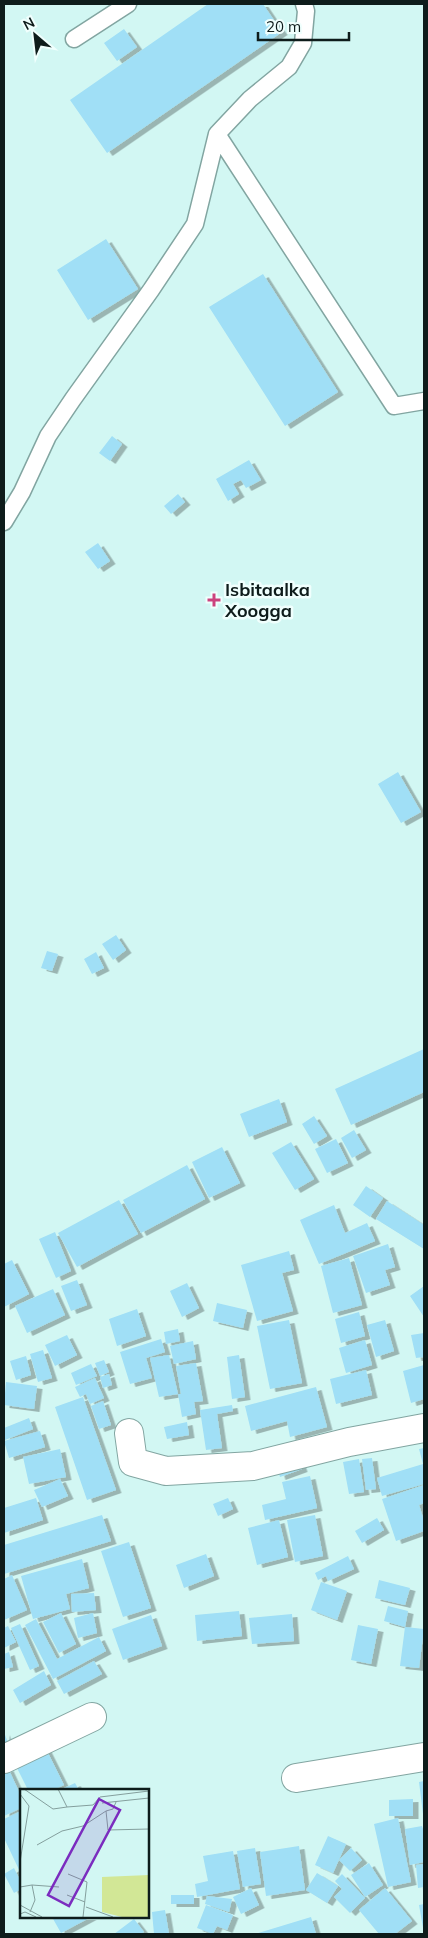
<svg xmlns="http://www.w3.org/2000/svg" width="428" height="1938" font-family="Mulish,sans-serif">
<style>
.building{fill:#a0dff6;filter:url(#shadow)}
.lines{fill:none;stroke-linecap:round;stroke-linejoin:round}
.service-casing{stroke:#82a5a1;stroke-width:19}
.minor-casing{stroke:#82a5a1;stroke-width:30}
.service{stroke:#fff;stroke-width:16}
.minor{stroke:#fff;stroke-width:28}
.poi-dot{fill:#cc437e;stroke:#f0fffd;stroke-width:2}
.labels{text-anchor:middle;stroke-width:5;stroke-linejoin:round;paint-order:stroke}
.poi-label{font-size:18px;font-weight:bold;fill:#0e1c1b;stroke:#f0fffd;text-anchor:start}
.inset-road{fill:none;stroke:#849f9d;stroke-width:1}
.view{fill:#7b2cbf;fill-opacity:0.15;stroke:#7b2cbf;stroke-width:2.5}
.inset-edge{fill:none;stroke:#0e1c1b;stroke-width:2.5}
</style>
<defs>
<filter id="shadow"><feDropShadow dx="5.5" dy="3" stdDeviation="0" flood-color="#0004"/></filter>
</defs>
<rect width="100%" height="100%" fill="#d2f7f3"/>
<path class="building" d="M208 4H263L282 32 107 153 70 100Z
M124 29 137 47 117 61 104 43Z
M106 239 138 289 88 320 57 270Z
M263 274 338 392 285 426 209 307Z
M112 436 122 444 110 461 99 453Z
M249 460 261 480 246 488 241 480 233 484 239 494 228 501 216 479Z
M178 494 185 502 171 514 164 506Z
M98 543 110 561 98 569 85 552Z
M398 772 421 812 401 823 378 784Z
M116 935 126 950 113 960 102 944Z
M47 951 58 954 52 971 41 968Z
M96 952 104 968 92 974 84 959Z
M424 1049V1092L351 1125 335 1089Z
M279 1099 287 1122 249 1137 240 1114Z
M314 1116 327 1136 314 1144 302 1124Z
M354 1130 366 1150 352 1158 341 1138Z
M336 1139 348 1163 327 1173 315 1149Z
M291 1142 314 1179 295 1190 272 1153Z
M222 1147 240 1183 209 1198 192 1162Z
M187 1165 205 1199 141 1233 123 1200Z
M366 1186 383 1198 370 1217 353 1205Z
M119 1200 138 1234 77 1267 58 1233Z
M387 1201 424 1225V1249L376 1219Z
M334 1205 345 1233 367 1223 375 1241 319 1264 300 1220Z
M55 1232 71 1271 56 1278 39 1239Z
M388 1244 395 1267 385 1270 390 1285 366 1293 353 1256Z
M289 1251 294 1270 282 1273 293 1311 257 1321 241 1265Z
M349 1258 362 1305 333 1313 321 1266Z
M12 1260 29 1294 4 1307V1264Z
M77 1280 87 1305 71 1311 61 1286Z
M187 1283 199 1308 182 1317 170 1291Z
M424 1286V1317L410 1296Z
M53 1289 65 1315 27 1333 15 1306Z
M217 1303 247 1310 243 1328 213 1321Z
M137 1309 146 1336 117 1346 109 1319Z
M359 1312 365 1336 341 1343 335 1319Z
M289 1320 302 1383 270 1389 257 1326Z
M385 1320 394 1351 376 1357 367 1325Z
M178 1329 180 1341 166 1344 164 1332Z
M424 1333V1357L416 1358 411 1335Z
M67 1335 77 1355 55 1366 45 1345Z
M161 1339 165 1352 146 1358 152 1378 130 1384 120 1352Z
M365 1340 372 1365 346 1373 339 1348Z
M193 1341 196 1359 174 1364 170 1346Z
M43 1350 52 1378 38 1382 30 1354Z
M169 1355 178 1394 159 1397 150 1358Z
M239 1355 245 1397 232 1399 227 1357Z
M26 1356 31 1375 16 1380 10 1361Z
M104 1360 109 1372 100 1376 95 1363Z
M196 1363 203 1401 194 1402 196 1414 182 1417 178 1394H181L176 1366Z
M91 1364 97 1376 76 1385 71 1373Z
M424 1365V1399L411 1403 403 1371Z
M366 1370 372 1395 336 1404 330 1379Z
M109 1374 112 1385 103 1388 100 1377Z
M95 1378 104 1398 90 1404 86 1394 80 1397 75 1387Z
M6 1382 37 1386 34 1409 4 1405Z
M316 1387 327 1427 290 1437 287 1421 251 1431 245 1406Z
M83 1397 116 1490 87 1500 55 1407Z
M103 1401 111 1425 99 1429 91 1406Z
M232 1405 233 1411 217 1414 222 1448 206 1450 200 1410Z
M29 1418 33 1429 5 1440 4 1428Z
M187 1422 189 1435 167 1439 164 1427Z
M40 1431 45 1447 9 1458 4 1441Z
M424 1448V1484L382 1496 377 1478 423 1464 419 1449Z
M60 1449 66 1477 29 1484 23 1457Z
M372 1458 376 1489 366 1490 362 1459Z
M299 1459 302 1469 280 1477 277 1467Z
M359 1459 364 1492 349 1494 343 1462Z
M310 1476 317 1508 265 1520 262 1505 286 1499 282 1482Z
M60 1479 68 1496 42 1507 34 1490Z
M424 1485V1503L419 1505 424 1521V1531L396 1541 382 1499Z
M36 1498 43 1520 4 1533V1508Z
M228 1498 233 1509 218 1516 213 1504Z
M102 1515 111 1541 4 1574V1545Z
M315 1515 323 1556 295 1562 287 1520Z
M377 1518 384 1530 362 1543 355 1531Z
M279 1520 288 1557 257 1565 248 1528Z
M129 1542 151 1608 123 1617 101 1551Z
M206 1554 214 1576 184 1588 176 1565Z
M348 1556 354 1569 328 1581 326 1576 318 1580 315 1573Z
M82 1559 89 1588 66 1594 70 1609 33 1619 21 1576Z
M12 1575 27 1610 4 1620V1579Z
M379 1580 410 1588 405 1605 375 1598Z
M321 1582 347 1591 337 1620 311 1610Z
M94 1593 96 1610 72 1612 71 1594Z
M388 1606 408 1611 405 1627 384 1621Z
M239 1611 242 1636 197 1641 195 1615Z
M61 1613 76 1644 59 1653 43 1622Z
M93 1613 97 1633 78 1638 74 1618Z
M292 1614 294 1641 252 1644 249 1618Z
M151 1615 162 1646 123 1660 112 1629Z
M36 1619 57 1659 99 1637 106 1651 53 1679 25 1625Z
M20 1624 39 1666 30 1670 11 1628Z
M358 1625 378 1629 371 1664 351 1660Z
M8 1626 16 1642 4 1648V1628Z
M405 1627 424 1629 419 1668 400 1666Z
M9 1652 13 1667 4 1669V1654Z
M94 1661 102 1674 64 1694 57 1681Z
M44 1671 51 1685 20 1703 13 1690Z
M4 1732 11 1751 4 1754Z
M46 1749 64 1785 53 1790H28L15 1764Z
M8 1768 21 1796V1808L4 1816V1770Z
M424 1781V1814H423L419 1782Z
M75 1783 79 1790H60Z
M413 1799V1816H389V1800Z
M21 1811V1874L4 1838V1819Z
M398 1818 411 1882 388 1887 374 1824Z
M422 1826 424 1832V1862L410 1865 405 1829Z
M328 1836 346 1844 333 1873 315 1865Z
M299 1846 305 1890 266 1896 260 1852Z
M255 1848 261 1884 243 1887 237 1851Z
M351 1848 362 1860 350 1871 339 1860Z
M233 1851 240 1889 197 1897 195 1884 208 1881 203 1856Z
M369 1863 383 1885 365 1897 351 1875Z
M424 1864V1887L418 1888 416 1865Z
M14 1868 21 1882V1889L14 1893 4 1874Z
M317 1873 338 1886 327 1903 306 1890Z
M342 1874 365 1898 350 1913 334 1897 342 1889 335 1881Z
M251 1888 259 1905 241 1914 233 1897Z
M385 1888 412 1921 395 1934H379L359 1910Z
M171 1895H194V1904H171Z
M207 1896 232 1899 229 1912 205 1904Z
M424 1904V1927L423 1928 419 1905Z
M206 1905 233 1915 227 1930 217 1926 213 1934 197 1928Z
M165 1910 169 1934H154L152 1912Z
M52 1917H91L61 1933Z
M311 1917 316 1934H255Z
M134 1919 144 1932 140 1934H114Z"/>
<g class="lines">
<g class="service-casing">
<path id="service" d="M304 4 306 11 303 43 289 67 250 99 217 134 394 406 424 401
M74 39 128 4
M4 522 22 492 48 436 73 399 151 290 195 224 217 134"/>
</g>
<g class="minor-casing">
<path id="minor" d="M129 1433 133 1462 166 1471 253 1466 349 1442 424 1428
M4 1759 92 1717
M296 1778 424 1757"/>
</g>
<use href="#service" class="service"/>
<use href="#minor" class="minor"/>
</g>
<path class="poi-dot" d="M211.5 592.5h5v5h5v5h-5v5h-5v-5h-5v-5h5z"/>
<g class="labels">
<g class="poi-label">
<text x="225" y="596">Isbitaalka<tspan x="225" dy="21">Xoogga</tspan></text>
</g>
</g>
<g transform="translate(20 1789)">
<rect width="129" height="129" fill="#d2f7f3"/>
<path d="M129 86V128H102L82 123V88Z" fill="#d2e796"/>
<path class="inset-road" d="M4 0 33 20 47 18M38 0 47 18 73 16 80 8 129 2M0 5 9 17 0 73M96 13 93 20 86 22 88 41 129 40M82 14 129 9M17 56 42 42 63 37 86 22M48 85 67 93 63 128M12 96 39 98M0 98 12 96 15 111 10 123M47 106 65 113M0 116 22 128M66 118 93 128M0 125 5 123 16 128"/>
<path class="view" d="M79 10 100 21 49 117 28 106Z"/>
<rect width="129" height="129" class="inset-edge"/>
</g>
<rect width="428" height="1938" fill="none" stroke="#0e1c1b" stroke-width="10"/>
<g transform="translate(35 35) rotate(332)" stroke="#f0fffd" stroke-width="4" paint-order="stroke">
<path d="M0-4L9 19L0 12L-9 19Z" fill="#0e1c1b"/>
<text y="-8" font-size="14" font-weight="bold" text-anchor="middle" fill="#0e1c1b">N</text>
</g>
<path d="M258 32v8h91v-8" fill="none" stroke="#0e1c1b" stroke-width="2.5"/>
<text x="266" y="32" font-size="15" fill="#0e1c1b" stroke="#f0fffd" stroke-width="4" paint-order="stroke">20 m</text>
</svg>
